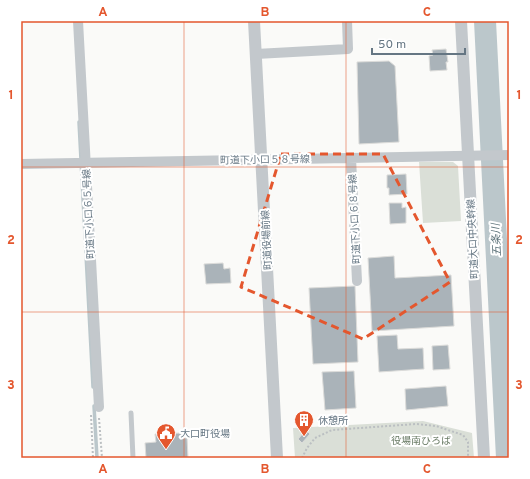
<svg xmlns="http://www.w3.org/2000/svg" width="530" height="479" font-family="Overpass,'Noto Sans JP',sans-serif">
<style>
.green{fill:#dadfd7}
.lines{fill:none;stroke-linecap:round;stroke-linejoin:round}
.stream{stroke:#bbc7cb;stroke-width:3.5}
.river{stroke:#bbc7cb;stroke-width:22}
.building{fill:#aab3b9;stroke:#dcdcda}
.path{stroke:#bbbfc2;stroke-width:2;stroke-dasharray:2 2;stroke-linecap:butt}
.service{stroke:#c3c8cc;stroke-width:5}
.minor{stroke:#c3c8cc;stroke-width:10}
.tertiary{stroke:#c3c8cc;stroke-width:12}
.marked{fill:none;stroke:#e4572e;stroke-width:3;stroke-dasharray:8 5;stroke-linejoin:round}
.grid{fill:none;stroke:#e4572e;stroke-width:1;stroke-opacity:0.55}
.labels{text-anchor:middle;stroke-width:4;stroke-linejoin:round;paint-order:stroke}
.street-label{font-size:10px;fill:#657683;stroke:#fff}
.poi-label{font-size:10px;fill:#657683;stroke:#fff;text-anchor:start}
.park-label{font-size:10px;fill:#687a64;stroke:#fff}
.water-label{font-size:11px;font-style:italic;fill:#60757c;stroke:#fff}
.neatline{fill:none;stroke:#e4572e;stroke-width:1.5}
.grid-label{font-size:13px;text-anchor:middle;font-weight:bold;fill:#e4572e}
</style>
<rect width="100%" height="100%" fill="#fafaf8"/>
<path class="green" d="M419 162H453L458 166 461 221 423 223Z
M423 421 472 433 474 458H295L293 428Z"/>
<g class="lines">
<path class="stream" d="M79 122 93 387
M94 406 97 458"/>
<path class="river" d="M485 21 507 458"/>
</g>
<path class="building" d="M446 49 448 62H446L447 70 430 71 429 56 433 55 432 50Z
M389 61 395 66 399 142 359 144 357 62Z
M406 174 407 194 389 195V188H387V175Z
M389 203H402V208L406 207V223L390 224Z
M394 256 395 278 451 275 454 326 372 331 368 258Z
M223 263 224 269 230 268 231 283 206 284 204 264Z
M355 286 358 362 313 364 309 288Z
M397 335 398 349 423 348 424 369 379 372 377 336Z
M448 345 450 369 433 370 432 346Z
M354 371 356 408 325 410 322 372Z
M446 386 448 406 406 410 405 389Z
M306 430 310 434 302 443 298 439Z
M182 433V438H187L188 458H146L145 443 156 442 155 434Z"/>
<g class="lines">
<path class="path" d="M91 415 93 458
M99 418 102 458
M302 458 307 448 315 438 332 430 416 424 436 426 463 435 468 442V458"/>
<path class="service" d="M131 413 133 458"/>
<path class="minor" d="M78 21 99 407
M256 54 348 49 347 21
M351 158 357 281
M21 164 509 155"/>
<path class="tertiary" d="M254 21 277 458
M461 21 484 458"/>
</g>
<path class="marked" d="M281 154H383L450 282 363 339 241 287Z"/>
<path class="grid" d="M184 21V458M346 21V458M21 167H509M21 312H509"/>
<defs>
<g id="building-pin" transform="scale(1)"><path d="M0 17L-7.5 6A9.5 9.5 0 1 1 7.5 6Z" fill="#e4572e" stroke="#fff"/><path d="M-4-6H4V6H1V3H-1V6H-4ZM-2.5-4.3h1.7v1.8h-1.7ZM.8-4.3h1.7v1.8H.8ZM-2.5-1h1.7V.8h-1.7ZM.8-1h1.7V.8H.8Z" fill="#fff"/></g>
<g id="civic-pin" transform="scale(1)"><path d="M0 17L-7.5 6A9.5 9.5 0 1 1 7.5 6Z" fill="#e4572e" stroke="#fff"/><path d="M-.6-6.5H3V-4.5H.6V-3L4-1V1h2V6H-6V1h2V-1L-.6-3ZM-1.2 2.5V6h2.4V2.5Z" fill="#fff"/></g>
</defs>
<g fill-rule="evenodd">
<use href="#building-pin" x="304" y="420"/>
<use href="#civic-pin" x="166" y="433"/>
</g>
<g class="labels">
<g class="street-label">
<text transform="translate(265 159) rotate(-1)" y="4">町道下小口５８号線</text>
<text transform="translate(88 214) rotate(-93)" y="4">町道下小口６５号線</text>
<text transform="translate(354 219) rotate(-93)" y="4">町道下小口６８号線</text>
<text transform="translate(472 239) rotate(-93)" y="4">町道大口中央幹線</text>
<text transform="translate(266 240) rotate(-93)" y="4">町道役場前線</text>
</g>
<g class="poi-label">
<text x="318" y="424">休憩所</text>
<text x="180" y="437">大口町役場</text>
</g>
<g class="park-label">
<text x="421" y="444">役場南ひろば</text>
</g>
<g class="water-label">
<text transform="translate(496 240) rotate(-93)" y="4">五条川</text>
</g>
</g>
<rect width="530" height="479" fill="none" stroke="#ffffff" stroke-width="44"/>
<path d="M372 48v6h93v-6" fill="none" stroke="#657683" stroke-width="2"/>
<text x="378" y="48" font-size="12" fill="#657683" stroke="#ffffff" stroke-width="3" paint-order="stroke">50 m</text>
<rect x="22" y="22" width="486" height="435" class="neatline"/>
<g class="grid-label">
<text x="103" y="16">A</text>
<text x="265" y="16">B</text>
<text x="427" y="16">C</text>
<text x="11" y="99">1</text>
<text x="519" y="99">1</text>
<text x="11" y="244">2</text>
<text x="519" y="244">2</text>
<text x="11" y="389">3</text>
<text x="519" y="389">3</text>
<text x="103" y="473">A</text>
<text x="265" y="473">B</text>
<text x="427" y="473">C</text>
</g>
</svg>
